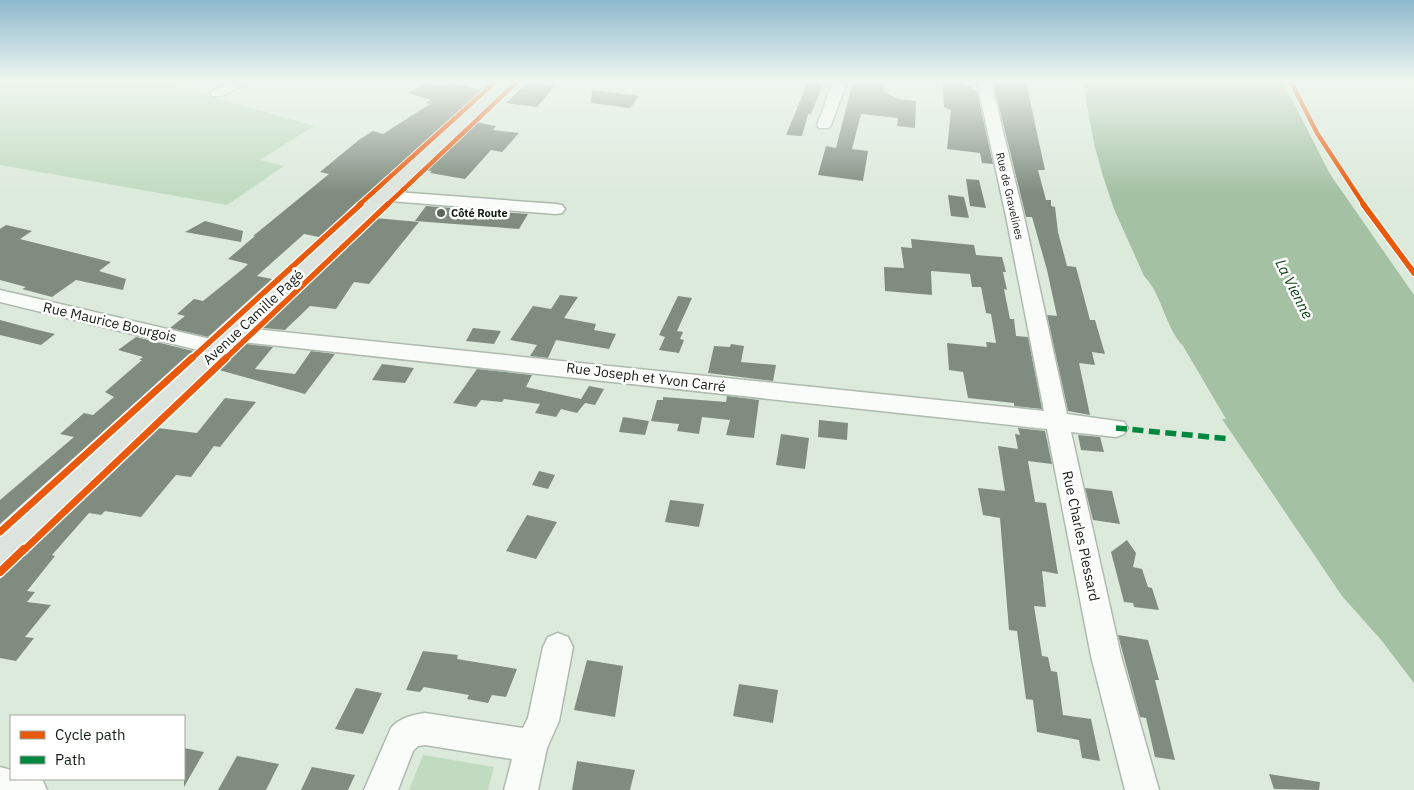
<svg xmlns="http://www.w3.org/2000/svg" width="1414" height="790" font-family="'IBM Plex Sans',sans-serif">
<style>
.green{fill:#c1dbc1}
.water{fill:#a4c1a4}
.building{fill:#808c80}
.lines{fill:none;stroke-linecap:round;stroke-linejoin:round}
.minor-casing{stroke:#afbaaf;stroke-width:3}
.major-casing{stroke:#bfc6bf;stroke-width:2}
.minor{fill:#fafcfa;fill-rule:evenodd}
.major{fill:#dde3dd;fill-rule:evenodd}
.quiet{stroke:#00873e;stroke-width:5.5;stroke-dasharray:11 5.5;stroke-linecap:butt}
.cycleway-far3-casing{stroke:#fff;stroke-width:6}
.cycleway-far2-casing{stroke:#fff;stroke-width:8}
.cycleway-far1-casing{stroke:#fff;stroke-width:10}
.cycleway-casing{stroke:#fff;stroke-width:11}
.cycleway-far3{stroke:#e8590c;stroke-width:4.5}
.cycleway-far2{stroke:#e8590c;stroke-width:5.5}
.cycleway-far1{stroke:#e8590c;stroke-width:7}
.cycleway{stroke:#e8590c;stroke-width:8}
.poi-dot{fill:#5a655a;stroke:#fff;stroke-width:2}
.labels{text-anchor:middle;stroke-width:5;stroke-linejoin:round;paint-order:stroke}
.far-street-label{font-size:11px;fill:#141d14;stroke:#fff}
.far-poi-label{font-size:11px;font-weight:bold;fill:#141d14;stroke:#fff;text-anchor:start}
.street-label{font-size:14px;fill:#141d14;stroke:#fff}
.water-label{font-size:15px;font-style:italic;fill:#073e10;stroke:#fff}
</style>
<rect width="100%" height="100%" fill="#dceadc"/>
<path class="green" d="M0 82H160L314 126 260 160 284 166 227 205 0 165Z
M423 755 494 767 488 790H409Z"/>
<path class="water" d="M1083 82H1283L1330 174 1414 295V683L1382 641 1342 596 1222 419H1226L1183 346C1165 327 1162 294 1144 276L1114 209 1103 176 1094 144Z"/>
<path class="building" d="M428 82 442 85 453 82 482 90 346 212 349 213 336 224 319 237 304 234 257 276 272 279 208 337 170 328 185 316 177 314 194 299 203 301 244 268 248 264 228 259 255 236H253L329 174 320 172 360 139 373 131 383 134 430 104 425 103 431 100 408 93Z
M528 82 556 85 537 107 506 103Z
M808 82H824L811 114H808L802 136 786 135Z
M863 82H885L883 91 898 99 916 101 915 128 897 126 898 118 861 114 852 149 868 151 863 181 818 175 826 146 836 148 852 85Z
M943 82H961L977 91 993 164 982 163 980 153 947 149 951 110 944 107Z
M993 82H1026L1045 170H1038L1046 200H1051V206L1055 207 1058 232 1067 266 1076 267 1090 320H1095L1105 354 1092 352 1095 365 1079 363 1090 415 1068 411 1047 315 1057 316 1047 270 1032 217H1026Z
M592 90 639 96 630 108 591 103Z
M475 122 496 126 493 130 519 133 502 152 491 150 465 179 430 173 432 171 425 170Z
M966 179 979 180 986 208 970 206Z
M948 195 964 197 969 218 951 216Z
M426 206 528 214 519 229 415 221Z
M375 218 419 222 369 284 354 282 336 309 310 306 285 330 263 328 366 230H362Z
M205 221 243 231 241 242 185 232Z
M6 225 32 231 20 239 111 262 99 271 126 279 123 290 76 280 52 297 22 289 26 287 0 280V229Z
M911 239 974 245 976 255 1002 257 1006 272H1003L1007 290 1004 289 1010 319H1014L1016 336 1028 337 1042 409 1014 406V403L968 398 963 372 949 370 947 343 987 347 986 342 996 343 991 314 986 313 981 287H972L970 274 931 271 932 295 885 291 884 267 904 268 901 247 912 248Z
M560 295 578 297 564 318 596 324 594 330 616 334 609 349 556 340 548 358 530 356 537 345 510 340 533 306 551 309Z
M678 296 692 298 677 331 683 332 680 339 684 340 679 353 659 350 665 337 659 335Z
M0 320 34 329 55 334 41 345 0 335Z
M473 328 501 331 494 344 466 341Z
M136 337 193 351 0 524V500L74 437 60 434 84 413 93 415 114 397 105 392 142 360H139L143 357 118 350Z
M246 344 273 347 255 369 295 374 311 351 335 354 305 394 219 370Z
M731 344 744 346 741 362 776 365 773 381 708 373 714 346 730 347Z
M382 364 414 368 405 383 372 380Z
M477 369 532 375 526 387 581 399 589 386 604 389 595 405 585 403 577 413 561 409 556 417 535 413 540 404 504 399 502 402 481 400 476 407 453 403Z
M727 396 759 400 754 438 726 435 730 420 702 417 699 434 677 431 679 424 651 421 657 400H663V397L726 402Z
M225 398 256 402 220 447 214 446 191 477 176 475 141 517 105 511 101 515 89 513 52 555 55 556 27 591 35 592 27 602 51 605 25 637 34 638 16 661 0 658V579L158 428 197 433Z
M623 417 649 421 645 435 619 432Z
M819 420 848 423 847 440 818 437Z
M1018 428 1045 431 1052 464 1028 461 1035 502 1046 503 1058 574 1042 571 1046 607 1034 606 1042 656 1048 657 1051 671 1057 672 1063 715 1091 719 1100 761 1082 758 1079 740 1037 732 1033 700 1026 699 1017 631 1009 630 1000 518 983 515 978 488 1005 491 998 446 1018 449 1015 434 1020 435Z
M781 434 809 438 805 469 776 465Z
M1078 435 1100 437 1104 452 1081 450Z
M539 471 555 475 548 489 532 485Z
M1085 488 1112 491 1120 524 1093 520Z
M670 500 704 504 699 527 665 522Z
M527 515 557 522 536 559 506 551Z
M1127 540 1136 553 1133 567 1142 569 1148 587 1152 588 1159 610 1134 607 1133 603 1124 602 1111 552Z
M1118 635 1148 640 1159 680H1155L1175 760 1155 757 1146 718 1140 717Z
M423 651 458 655 457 659 517 669 506 697 492 695 488 703 467 699 469 695 424 687 420 692 406 690Z
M587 660 623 666 615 717 574 710Z
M739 684 778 690 773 723 733 716Z
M356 688 382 693 363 734 335 729Z
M184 748 204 752 184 787Z
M237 756 279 764 266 790H218Z
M577 761 635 770 630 790H572Z
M312 767 355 775 348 790H301Z
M1269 774 1320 782 1319 790 1274 789Z"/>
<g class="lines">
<g class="minor-casing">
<path id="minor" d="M229 82H248L222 96H212L210 93Z
M833 82H847L831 125 829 128H819L817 125Z
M977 82H991L1025 221 1067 414 1124 422 1128 428 1124 434 1116 437 1071 432 1121 656 1159 790H1125L1091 656 1047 429 234 341 227 339 224 334 227 329 234 327 1044 411 1007 221Z
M383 191 556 204 562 205 565 209 562 213 556 214 377 200 375 196 377 192Z
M0 290 219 341 226 343 230 348 226 353 219 355 0 302Z
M558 633 568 637 573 647 559 721 547 748 538 790H504L512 759 425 745 418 746 413 751 398 790H364L391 728C399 718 412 715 425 713L523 728 528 718 543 647 548 637Z
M0 767 11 770V779H42L47 790H0Z"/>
</g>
<g class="major-casing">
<path id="major" d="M496 82H514L12 562 0 566V531Z"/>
</g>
<use href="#minor" class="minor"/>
<use href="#major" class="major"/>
<path class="quiet" d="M1116 428 1231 439"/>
<g class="cycleway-far3-casing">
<path id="cycleway-far3" d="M1291 82 1317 133 1364 205
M359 205 495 82
M387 205 517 82"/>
</g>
<g class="cycleway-far2-casing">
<path id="cycleway-far2" d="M1363 204 1414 273
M191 359 361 204
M225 359 388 204"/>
</g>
<g class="cycleway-far1-casing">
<path id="cycleway-far1" d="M0 532 192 358
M23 551 226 358"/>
</g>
<g class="cycleway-casing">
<path id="cycleway" d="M0 572 24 549"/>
</g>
<use href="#cycleway-far3" class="cycleway-far3"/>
<use href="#cycleway-far2" class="cycleway-far2"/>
<use href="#cycleway-far1" class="cycleway-far1"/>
<use href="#cycleway" class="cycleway"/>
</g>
<linearGradient id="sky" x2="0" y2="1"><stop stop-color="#8db9cd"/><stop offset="0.42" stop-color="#eff6ef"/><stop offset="1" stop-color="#eff6ef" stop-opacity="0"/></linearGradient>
<rect width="1414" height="193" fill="url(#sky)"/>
<circle class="poi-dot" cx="441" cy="213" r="5"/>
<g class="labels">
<g class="far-street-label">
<text transform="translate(1010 196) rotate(77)" y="4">Rue de Gravelines</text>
</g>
<g class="far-poi-label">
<text x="451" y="217">Côté Route</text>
</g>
<g class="street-label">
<text transform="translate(253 317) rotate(-43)" y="5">Avenue Camille Pagé</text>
<text transform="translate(110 322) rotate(13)" y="5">Rue Maurice Bourgois</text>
<text transform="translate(646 377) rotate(7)" y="5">Rue Joseph et Yvon Carré</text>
<text transform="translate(1081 536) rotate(78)" y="5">Rue Charles Plessard</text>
</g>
<g class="water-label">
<text transform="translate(1294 289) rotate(63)" y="5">La Vienne</text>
</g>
</g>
<rect x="10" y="715" width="175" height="65" fill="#ffffff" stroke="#a1a5a1"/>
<rect x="20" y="731" width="25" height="8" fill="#e8590c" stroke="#a1a5a1"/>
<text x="55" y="740" font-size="15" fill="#141d14">Cycle path</text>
<rect x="20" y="756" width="25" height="8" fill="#00873e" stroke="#a1a5a1"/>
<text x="55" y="765" font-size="15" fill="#141d14">Path</text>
</svg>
